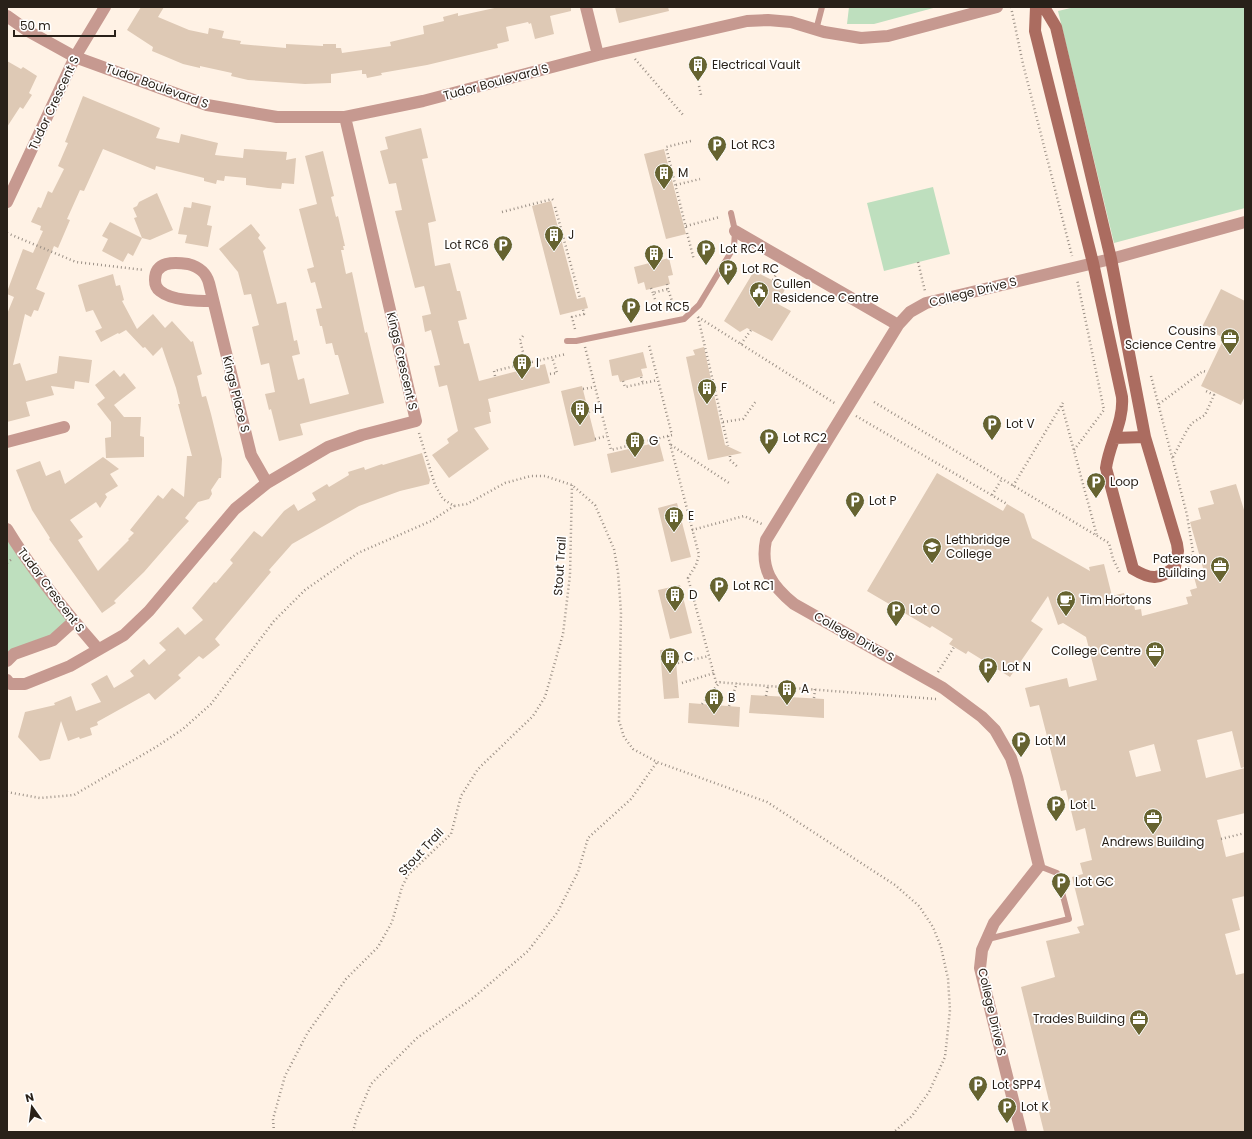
<svg xmlns="http://www.w3.org/2000/svg" width="1252" height="1139" font-family="Poppins,sans-serif">
<style>
.green{fill:#bedfbe}
.building{fill:#dec9b5;fill-rule:evenodd}
.lines{fill:none;stroke-linecap:round;stroke-linejoin:round}
.path{stroke:#9b9086;stroke-width:2.5;stroke-dasharray:1 3;stroke-linecap:butt}
.lane{stroke:#c69990;stroke-width:6}
.street{stroke:#c69990;stroke-width:12}
.secondary{stroke:#ab6c60;stroke-width:12}
.labels{text-anchor:middle;stroke-width:3.5;stroke-linejoin:round;paint-order:stroke}
.poi-label{font-size:12px;fill:#292119;stroke:#fff;text-anchor:start}
.street-label{font-size:12px;fill:#292119;stroke:#fff}
</style>
<rect width="100%" height="100%" fill="#fff2e5"/>
<path class="green" d="M849 7H937L874 24H847Z
M1075 7H1245V208L1114 243 1058 11Z
M933 187 950 254 884 271 867 203Z
M7 529 74 621 7 661Z"/>
<path class="building" d="M141 7H164L158 17 189 30 208 34 209 28 224 31 222 38 241 41 240 44 286 48V44L323 46V44H336V48H341L342 53 391 46 390 42 424 34 423 26 444 21 443 17 458 13V16L499 7H571V11L550 16 554 34 535 39 531 23 529 24 528 22 506 27 509 41 497 44 498 48 427 65 381 73 382 75 367 78 366 74H362V70L331 74V83L305 84 248 80 231 76 232 73 200 66V68L183 64 152 51 153 47 127 30Z
M615 7H668L669 11 619 23Z
M7 61 21 69 23 67 37 76 29 93 32 95 23 109 20 107 7 127Z
M83 96 160 128 156 138 179 143 181 134 218 143 215 155 243 158 244 149 287 152 286 160 296 158 294 184 282 183 281 189 268 188 246 185V178L225 176 224 181 217 180 216 184 204 181V178L156 166 155 170 103 149 84 191 80 190 67 219 70 220 58 248 54 246 36 289 45 293 38 311 34 310 31 317 25 314 13 365 20 363 26 381 57 373 59 356 92 360 89 383 75 381 74 389 51 386 54 395 26 402 30 416 7 422V314L14 297 7 294V292L23 249 33 253 43 231 40 230 41 226 31 222 38 207 41 208 48 191 52 193 64 169 58 166 68 143 65 142Z
M421 128 428 158 422 159 436 221 428 223 435 266 450 263 457 291H460L467 319 458 321 464 344 469 343 479 381 545 364 550 383 488 399 491 412H489L491 423 474 428 489 449 449 478 432 455 449 443 447 439 458 431 447 385 439 387 434 366 440 365 431 330 425 332 422 316 431 314 424 286 415 288 395 211 402 210 396 183 389 184 380 151 388 149 385 137Z
M664 149 686 234 666 239 644 154Z
M323 151 334 196 331 197 336 217 338 216 345 246H343L344 250H341L346 274 352 272 365 333 367 332 384 403 300 424 303 435 279 441 271 409 269 410 265 394 275 392 269 363 261 365 252 327 259 325 251 294 244 295 238 272 219 249 251 224 260 235 258 238 266 248 263 251 277 304 286 302 294 341 297 340 300 354 292 356 298 380 304 378 310 404 349 394 338 355H335L332 343 326 344 322 326H320L316 309 322 308 315 282 311 283 307 269 314 267 299 209 317 204 305 156Z
M157 193 173 230 150 240 142 238 134 218 137 217 133 208 137 206 139 202Z
M551 201 577 299 585 297 588 308 560 315 532 206Z
M192 202 211 206 207 225 212 226 208 247 185 243 187 235 178 234 184 207 191 208Z
M110 222 142 238 133 256 128 253 123 262 102 251 108 239 102 236Z
M669 258 673 275 668 276 670 284 646 290 644 282 638 284 634 267Z
M754 271 786 287 778 304 791 311 772 341 747 328 740 332 724 321Z
M113 274 116 286 120 285 124 300 122 301 137 329 153 314 165 328 172 321 191 342 193 341 202 374 197 376 202 397 206 396 211 414 222 459 221 478H219L211 490 212 494 209 499 198 502 185 518 189 521 177 534 144 572 114 601 116 603 102 613 49 539 50 538 32 510 16 470 40 461 46 476 60 470 65 484 103 457 119 469 110 474 118 486 105 494 107 497 100 508 96 502 70 520 83 537 78 540 98 571 129 540 128 539 134 533 130 530 158 495 163 499 172 488 184 497 187 456H192L178 404H180L176 388 162 347 153 356 145 347 143 348 126 330 119 334 118 333 101 342 95 331 102 328 93 310 86 312 78 285Z
M1221 289 1245 301V396L1241 405 1201 386 1224 338 1202 327Z
M704 347 725 445 742 453 708 460 686 357 695 355 693 350Z
M643 352 647 368 641 369 643 376 620 382 618 375 612 376 609 360Z
M114 370 120 377 124 373 136 388 114 405 124 417H141L140 436 144 437V457L106 458 105 438 111 437V422L97 404 105 398 95 385Z
M582 386 596 441 574 446 561 391Z
M659 442 664 461 611 473 607 454Z
M422 453 430 480 429 484 400 491 359 506 292 544 269 570 271 572 215 639 220 645 203 659 199 656 178 675 181 678 155 700 149 693 97 722 98 725 90 728 92 735 80 739 79 737 68 741 61 721 50 759 40 761 18 737 25 712 55 705 54 703 71 696 76 711 101 702 91 684 107 675 114 688 134 676 130 671 144 659 149 665 166 650 159 643 178 627 185 635 203 620 192 608 214 582 216 583 233 563 230 560 254 531 262 537 284 511 294 504 298 511 316 500 312 493 327 484 329 487 349 475 348 472 364 467 365 470 382 464 383 465Z
M937 473 1003 511 1007 504 1024 514 1032 538 1090 571 1089 567 1104 564 1112 596 1124 593 1127 606 1134 604 1135 610 1141 609 1142 616 1188 604 1186 597 1192 596 1190 590 1197 588 1194 577 1205 575 1190 522 1201 519 1198 508 1214 504 1210 491 1236 484 1245 513V767L1241 768 1232 731 1197 740 1206 778 1245 768V813L1217 820 1226 857 1245 852V896L1232 899 1240 930 1225 934 1236 975 1245 973V1132H1044L1039 1112 1051 1109 1021 987 1055 977 1046 941 1080 933 1077 927 1084 925 1072 877 1083 874 1080 863 1092 860 1085 828 1076 831 1066 790 1061 791 1039 705 1030 707 1025 688 1067 678 1069 687 1097 680 1086 637 1063 623 1058 625 1048 596 1031 621 1043 629 1010 677 968 651 966 654 949 644 953 639 932 626 930 628 867 591ZM1154 744 1161 771 1136 777 1129 751Z
M677 503 691 557 671 562 658 508Z
M680 585 692 633 670 639 658 590Z
M675 649 679 698 664 699 660 650Z
M751 695 824 699V718L749 713Z
M689 703 740 707 739 727 688 723Z"/>
<g class="lines">
<path class="path" d="M1011 7 1023 64 1072 256
M635 59 684 116
M699 86 701 95
M676 185 700 179
M555 207 580 298
M502 212 552 199 553 200
M686 226 720 217
M686 228 666 147 691 141
M7 233 76 262 144 270
M687 233 694 260
M918 262 925 291
M773 280 779 269
M667 284 668 289
M651 288 653 293
M655 299 653 293 668 289 674 307
M698 317 836 404
M698 317 728 446
M575 329 572 317 584 314 583 309
M523 336 520 340 527 368
M741 344 751 330
M585 347 611 450 672 435 649 345
M550 374 557 373 552 357
M495 376 494 371 566 354
M1151 376 1187 515 1193 552 1188 570
M641 377 643 383
M623 381 625 387 658 380
M583 389 595 387
M874 402 1109 543 1113 559 1120 573
M1159 404 1203 371 1207 372
M1062 406 1097 536
M589 412 601 409
M856 416 1007 504
M723 422 743 419 756 401
M419 433 435 485 443 499 454 506 467 504 505 483 531 476H545L572 485 595 505 614 549 618 572 621 612 619 721 624 737 633 749 657 762 767 802 895 885 919 906 933 927 941 947 948 979 950 1010 945 1057 929 1092 912 1116 894 1132
M668 436 699 555 696 565 688 578 716 682 936 699
M595 439 607 436
M671 445 729 483
M1074 450 1104 410 1077 279
M730 456V460L739 468
M1173 457 1187 430 1192 423 1205 415 1214 395 1206 391 1207 389
M1013 486 1064 401
M992 495 1002 479
M692 530 744 516 762 524
M7 563 13 558
M678 663 709 656
M938 672 954 647
M682 683 714 673
M766 696 768 686
M789 697 790 687
M814 698 815 689
M702 704 720 682
M729 706 737 683
M7 792 40 798 74 795 156 747 183 729 211 704 274 621 305 590 358 553 431 521 454 506
M1221 839 1245 833
M274 1132 273 1119 285 1076 308 1032 346 979 378 947 392 922 402 887 408 875 451 834 461 796 478 769 533 716 545 697 563 634 570 575 572 485
M353 1132 356 1120 371 1084 417 1038 473 998 528 951 557 913 578 872 588 838 631 799 657 762"/>
<path class="lane" d="M816 30 822 7
M567 341H576L684 319 699 305 734 247 735 231 731 213
M988 939 1069 919 1057 873 1039 866"/>
<path class="street" d="M586 7 598 55
M7 16 28 31 75 57 207 105 277 117H345L423 101 598 55 747 21 768 20 791 22 824 32 861 38 888 36 997 7
M7 202 75 57 105 7
M735 231 898 325
M213 301C198 301 172 301 160 291 156 288 155 284 155 280 155 261 174 262 188 264 199 267 206 272 209 283L251 455 267 483
M7 442 64 427
M7 529C33 572 65 611 98 649
M7 661 14 654 53 640 74 621
M7 680 10 684H25L70 666 124 635 149 611 235 509 267 483 328 447 362 435 416 421 345 117
M1021 1132 980 968 982 950 994 923 1039 866 1017 777 1011 758 995 730 982 717 943 688 794 604C772 586 760 569 766 540L898 325 910 312 926 303 1111 259 1245 222"/>
<path class="secondary" d="M1036 7 1035 31 1093 263 1122 397C1124 422 1109 444 1106 468L1133 569C1151 580 1159 580 1175 567L1178 551 1177 544 1145 437 1111 259 1056 27 1044 7
M1114 438 1145 437"/>
</g>
<defs>
<g id="building-pin" transform="scale(1)"><path d="M0 17L-7.5 6A9.5 9.5 0 1 1 7.5 6Z" fill="#666330" stroke="#fff"/><path d="M-4-6H4V6H1V3H-1V6H-4ZM-2.5-4.3h1.7v1.8h-1.7ZM.8-4.3h1.7v1.8H.8ZM-2.5-1h1.7V.8h-1.7ZM.8-1h1.7V.8H.8Z" fill="#fff"/></g>
<g id="parking-pin" transform="scale(1)"><path d="M0 17L-7.5 6A9.5 9.5 0 1 1 7.5 6Z" fill="#666330" stroke="#fff"/><path d="M-3.5-5.5H1a3.5 3.5 0 0 1 0 7H-1V5.5H-3.5ZM-1-3.4V-.6H.8a1.4 1.4 0 0 0 0-2.8Z" fill="#fff"/></g>
<g id="civic-pin" transform="scale(1)"><path d="M0 17L-7.5 6A9.5 9.5 0 1 1 7.5 6Z" fill="#666330" stroke="#fff"/><path d="M-.6-6.5H3V-4.5H.6V-3L4-1V1h2V6H-6V1h2V-1L-.6-3ZM-1.2 2.5V6h2.4V2.5Z" fill="#fff"/></g>
<g id="office-pin" transform="scale(1)"><path d="M0 17L-7.5 6A9.5 9.5 0 1 1 7.5 6Z" fill="#666330" stroke="#fff"/><path d="M-6-3h4V-5.5h4V-3h4V5H-6ZM-1-4.5V-3h2v-1.5ZM-6 0V1H6V0Z" fill="#fff"/></g>
<g id="university-pin" transform="scale(1)"><path d="M0 17L-7.5 6A9.5 9.5 0 1 1 7.5 6Z" fill="#666330" stroke="#fff"/><path d="M0-5L7-2L0 1L-7-2ZM-4 1L0 2.5L4 1V4Q0 6-4 4Z" fill="#fff"/></g>
<g id="cafe-pin" transform="scale(1)"><path d="M0 17L-7.5 6A9.5 9.5 0 1 1 7.5 6Z" fill="#666330" stroke="#fff"/><path d="M-5.5-4.5H6V0H3Q3 3.5 0 3.5H-2.5Q-5.5 3.5-5.5 0ZM3-3.2v2h1.7v-2ZM-6 4.5H4V6H-6Z" fill="#fff"/></g>
</defs>
<g fill-rule="evenodd">
<use href="#building-pin" x="698" y="65"/>
<use href="#parking-pin" x="717" y="145"/>
<use href="#building-pin" x="664" y="173"/>
<use href="#building-pin" x="554" y="235"/>
<use href="#parking-pin" x="503" y="245"/>
<use href="#parking-pin" x="706" y="249"/>
<use href="#building-pin" x="654" y="254"/>
<use href="#parking-pin" x="728" y="269"/>
<use href="#civic-pin" x="759" y="291"/>
<use href="#parking-pin" x="631" y="307"/>
<use href="#office-pin" x="1230" y="338"/>
<use href="#building-pin" x="522" y="363"/>
<use href="#building-pin" x="707" y="388"/>
<use href="#building-pin" x="580" y="409"/>
<use href="#parking-pin" x="992" y="424"/>
<use href="#parking-pin" x="769" y="438"/>
<use href="#building-pin" x="635" y="441"/>
<use href="#parking-pin" x="1096" y="482"/>
<use href="#parking-pin" x="855" y="501"/>
<use href="#building-pin" x="674" y="516"/>
<use href="#university-pin" x="932" y="547"/>
<use href="#office-pin" x="1220" y="566"/>
<use href="#parking-pin" x="719" y="586"/>
<use href="#building-pin" x="675" y="595"/>
<use href="#cafe-pin" x="1066" y="600"/>
<use href="#parking-pin" x="896" y="610"/>
<use href="#office-pin" x="1155" y="651"/>
<use href="#building-pin" x="670" y="657"/>
<use href="#parking-pin" x="988" y="667"/>
<use href="#building-pin" x="787" y="689"/>
<use href="#building-pin" x="714" y="698"/>
<use href="#parking-pin" x="1021" y="741"/>
<use href="#parking-pin" x="1056" y="805"/>
<use href="#office-pin" x="1153" y="818"/>
<use href="#parking-pin" x="1061" y="882"/>
<use href="#office-pin" x="1139" y="1019"/>
<use href="#parking-pin" x="978" y="1085"/>
<use href="#parking-pin" x="1007" y="1107"/>
</g>
<g class="labels">
<g class="poi-label">
<text x="712" y="69">Electrical Vault</text>
<text x="731" y="149">Lot RC3</text>
<text x="678" y="177">M</text>
<text x="568" y="239">J</text>
<text x="489" y="249" text-anchor="end">Lot RC6</text>
<text x="720" y="253">Lot RC4</text>
<text x="668" y="258">L</text>
<text x="742" y="273">Lot RC</text>
<text x="773" y="288">Cullen<tspan x="773" dy="14">Residence Centre</tspan></text>
<text x="645" y="311">Lot RC5</text>
<text x="1216" y="335" text-anchor="end">Cousins<tspan x="1216" dy="14">Science Centre</tspan></text>
<text x="536" y="367">I</text>
<text x="721" y="392">F</text>
<text x="594" y="413">H</text>
<text x="1006" y="428">Lot V</text>
<text x="783" y="442">Lot RC2</text>
<text x="649" y="445">G</text>
<text x="1110" y="486">Loop</text>
<text x="869" y="505">Lot P</text>
<text x="688" y="520">E</text>
<text x="946" y="544">Lethbridge<tspan x="946" dy="14">College</tspan></text>
<text x="1206" y="563" text-anchor="end">Paterson<tspan x="1206" dy="14">Building</tspan></text>
<text x="733" y="590">Lot RC1</text>
<text x="689" y="599">D</text>
<text x="1080" y="604">Tim Hortons</text>
<text x="910" y="614">Lot O</text>
<text x="1141" y="655" text-anchor="end">College Centre</text>
<text x="684" y="661">C</text>
<text x="1002" y="671">Lot N</text>
<text x="801" y="693">A</text>
<text x="728" y="702">B</text>
<text x="1035" y="745">Lot M</text>
<text x="1070" y="809">Lot L</text>
<text x="1153" y="846" text-anchor="middle">Andrews Building</text>
<text x="1075" y="886">Lot GC</text>
<text x="1125" y="1023" text-anchor="end">Trades Building</text>
<text x="992" y="1089">Lot SPP4</text>
<text x="1021" y="1111">Lot K</text>
</g>
<g class="street-label">
<text transform="translate(496 82) rotate(-15)" y="4">Tudor Boulevard S</text>
<text transform="translate(157 86) rotate(20)" y="4">Tudor Boulevard S</text>
<text transform="translate(54 103) rotate(-65)" y="4">Tudor Crescent S</text>
<text transform="translate(973 292) rotate(-14)" y="4">College Drive S</text>
<text transform="translate(402 361) rotate(77)" y="4">Kings Crescent S</text>
<text transform="translate(236 394) rotate(76)" y="4">Kings Place S</text>
<text transform="translate(560 566) rotate(-86)" y="4">Stout Trail</text>
<text transform="translate(51 590) rotate(53)" y="4">Tudor Crescent S</text>
<text transform="translate(854 637) rotate(29)" y="4">College Drive S</text>
<text transform="translate(421 852) rotate(-47)" y="4">Stout Trail</text>
<text transform="translate(992 1012) rotate(77)" y="4">College Drive S</text>
</g>
</g>
<rect width="1252" height="1139" fill="none" stroke="#292119" stroke-width="16"/>
<g transform="translate(32 1107) rotate(346)" stroke="#ffffff" stroke-width="3" paint-order="stroke">
<path d="M0-3L7 15L0 10L-7 15Z" fill="#292119"/>
<text y="-6" font-size="11" font-weight="bold" text-anchor="middle" fill="#292119">N</text>
</g>
<path d="M14 30v6h101v-6" fill="none" stroke="#292119" stroke-width="2"/>
<text x="20" y="30" font-size="12" fill="#292119" stroke="#ffffff" stroke-width="3" paint-order="stroke">50 m</text>
</svg>
